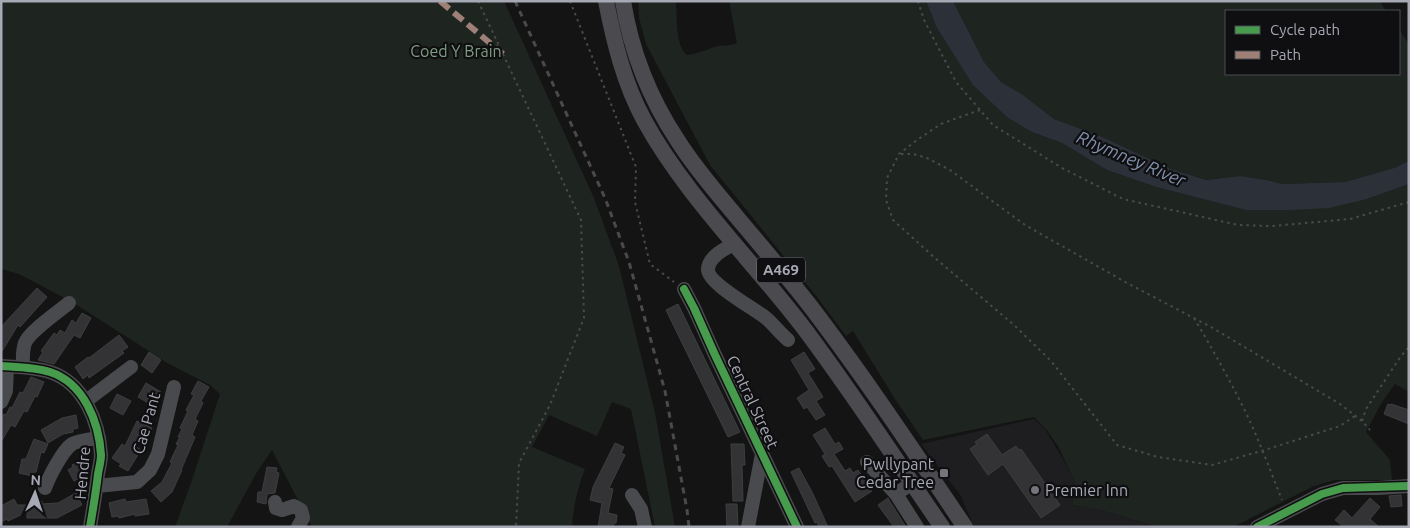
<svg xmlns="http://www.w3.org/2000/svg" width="1410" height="528" font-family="Ubuntu,sans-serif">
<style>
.built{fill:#1e1e20}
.green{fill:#1e2420}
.water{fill:#2c3139}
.building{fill:#333335;stroke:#3d3e40}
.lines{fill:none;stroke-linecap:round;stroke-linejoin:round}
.path{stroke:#4a4a4e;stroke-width:2;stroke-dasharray:2.5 4;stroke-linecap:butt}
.minor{stroke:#494a4d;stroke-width:14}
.major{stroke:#4b4b4f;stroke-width:16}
.rail{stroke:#4a4a4d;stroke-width:3;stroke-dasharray:6 5;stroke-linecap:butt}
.quiet{stroke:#9e8076;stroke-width:6;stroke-dasharray:12 6;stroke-linecap:butt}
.cycleway-casing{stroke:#0f0e10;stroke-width:11}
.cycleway{stroke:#469c4c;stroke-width:8}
.poi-dot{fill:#73747c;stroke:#0f0e10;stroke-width:2}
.labels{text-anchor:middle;stroke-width:4.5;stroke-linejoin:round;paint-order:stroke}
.shield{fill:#0f0e10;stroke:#797a83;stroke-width:1}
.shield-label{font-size:15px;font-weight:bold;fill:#a6a8b4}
.park-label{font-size:16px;fill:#7f9e86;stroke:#0f0e10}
.street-label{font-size:16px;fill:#a6a8b4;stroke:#0f0e10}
.poi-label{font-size:16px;fill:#a6a8b4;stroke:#0f0e10;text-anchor:end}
.water-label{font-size:18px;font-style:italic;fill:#8090ad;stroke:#0f0e10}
</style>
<rect width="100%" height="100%" fill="#141414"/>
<path class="built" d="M1034 419 1045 429 1068 468 1074 480 1075 489 1072 505 1100 510 1158 527H974L961 496 921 444Z"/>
<path class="green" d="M1 1H504L594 198 619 266 655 413 675 527H655L631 409 612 402 597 436 549 415 532 447 585 469C578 487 573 507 572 527H312L272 450 257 472 227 527H175L191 483 220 394 210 385 169 364 72 302 19 274 1 269Z
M638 1H676C677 15 675 46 687 55 698 54 707 49 718 46 725 45 731 46 737 43L729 1H926L937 28 973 84 1008 118 1032 132 1062 143 1107 170 1156 187 1246 210 1367 199 1409 184V392L1395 384 1382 402 1366 432 1390 460 1392 480H1334L1312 487 1233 527H1158L1100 510 1072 505 1075 489 1074 480 1058 446 1046 429 1034 417 923 440 895 399 853 331 846 336 817 297 710 165 646 44 639 18Z
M953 1H1380L1386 11H1226V74H1399V29L1409 44V161L1394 168 1345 182 1282 184 1267 180 1240 176 1206 180 1171 169 1100 136 1054 119 1023 95 1001 82 984 62Z"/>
<path class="water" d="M926 1H953L984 62 1001 82 1023 95 1054 119 1100 136 1171 169 1206 180 1240 176 1267 180 1282 184 1345 182 1394 168 1409 161V184L1367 199 1329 208 1289 210H1246L1156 187 1107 170 1062 143 1032 132 1008 118 973 85 937 28Z"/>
<path class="building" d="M37 288 47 297 20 327 18 325 1 353V327Z
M678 304 740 432 728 437 666 310Z
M82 313 91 318 80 338 74 335 54 364 38 360 43 352 41 351 54 333 57 335 60 330 65 333 72 320 76 323Z
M119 335 128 347 122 351 124 353 89 378 88 375 83 379 75 367 88 357 89 358Z
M149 352 161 360 152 373 141 365Z
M804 352 815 369 808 373 823 397 816 401 825 415 816 420 807 407 804 409 797 398 809 390 791 360Z
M31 377 44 382 37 397 35 396 27 412 24 411 15 427 11 425 1 442V419L4 414 6 415 10 407 12 408 20 392 23 393Z
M198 381 209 387 201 401 203 403 195 419 198 421 192 435 195 437 181 470H182L172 492 161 502 151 491 162 482 172 463 170 462 178 445 176 444 180 437H178L182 429 180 428 188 411 186 410 194 395 191 394Z
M146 383 161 392 159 395 161 397 155 407 138 397Z
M117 394 131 401 123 415 110 408Z
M1388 404 1391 405V404L1409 410V424L1384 414Z
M76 415 78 428 73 429V432L63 434 48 443 41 430 62 418Z
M137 421 152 428 148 436 142 433 135 446 141 450 128 471 119 466 121 464 112 458 122 444 125 446Z
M825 428 835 444 839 442 843 449 834 454 845 471 850 468 853 473 858 470 872 491 855 502 832 466 829 467 822 456 825 454 813 435Z
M987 434 1002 455 1016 446 1019 450 1021 449 1060 505 1041 518 1003 464 988 475 970 449 977 444 975 442Z
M34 439 48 444 44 453 41 452 36 472H34L32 476 19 473 22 459H26Z
M615 443 624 447 621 453 625 455 609 488 613 489 608 513 617 515 616 523H614L613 527H598L602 503 590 500 593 487Z
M731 444H744L745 465H742L743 501H733Z
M81 460 88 474 74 481 68 470 73 467 72 465Z
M267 467 277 468 276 472 279 473 275 493 267 494 266 504 257 502 258 492H262Z
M799 468 813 494 828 527H819L817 522 815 523 791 472Z
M76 493 82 505 57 518H27V512L8 521 7 519 1 522V506L14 499 17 505H32V502L42 501V504L58 503Z
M1401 495 1402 506 1391 507 1389 496Z
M888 498 889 500 906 527H894L878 505Z
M1370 498 1380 507 1370 519 1379 527H1344L1335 520 1344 510 1352 518Z
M125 499 126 502 146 499 149 514 135 516V514L119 518 118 516 112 517 109 503Z
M726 504H737L738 527H727Z"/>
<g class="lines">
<path class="path" d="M478 1 581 220 584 318 550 405 519 463 516 527
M570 1 636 167 635 202 650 264 674 282
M918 1 924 20 956 82 993 125 1062 168 1123 199 1238 225 1272 226 1350 219 1409 202
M980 110 960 117 941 124 917 140 899 154 887 178 886 200 893 220 935 258 1014 325 1051 361 1117 445 1158 457 1212 465 1268 449 1340 426 1355 416
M901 154H913L927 158 950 170 1025 225 1127 283 1211 327 1340 404 1362 421 1370 430
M1194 318C1213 350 1231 382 1247 415 1260 443 1271 472 1282 500
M1362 421 1366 409 1401 356 1409 347"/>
<path class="minor" d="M735 243C725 249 709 256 708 269 707 283 755 309 766 318 774 325 780 333 788 340
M684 289 694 308 715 355 797 527
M1 366C18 367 35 367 50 372 84 383 99 422 101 455 101 461 99 468 98 474 96 492 93 509 90 527
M23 367C23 359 22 351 25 343 29 332 59 311 69 303
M86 401 131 367
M1 402 6 391 7 367
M867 462 896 494
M912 483 896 494 917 527
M97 486 137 482 150 470 158 454 174 387
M45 488C49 477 62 451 72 444 77 441 92 439 99 438
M632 495 641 509 645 527
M275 502 276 508 282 510 294 506 301 510 303 518 298 527
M748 527 762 454
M1257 527 1322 494 1343 488H1378L1409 486"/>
<path class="major" d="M606 1C614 42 624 83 644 120 685 195 751 259 803 327 852 392 896 460 942 527
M623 1C631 51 650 99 678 141 695 168 716 192 736 216 761 246 787 276 811 307 865 378 915 453 965 527"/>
<path class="rail" d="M515 1 605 198 629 262 665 391 687 510 689 527"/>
<path class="quiet" d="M440 1 503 54"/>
<g class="cycleway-casing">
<path id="cycleway" d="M684 289 694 308 715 355 797 527
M1 366C18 367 35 367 50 372 84 383 99 422 101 455 101 461 99 468 98 474 96 492 93 509 90 527
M1257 527 1322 494 1343 488 1408 486"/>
</g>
<use href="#cycleway" class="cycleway"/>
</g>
<g class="poi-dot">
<rect x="939" y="468" width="10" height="10" rx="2.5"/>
<circle cx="1035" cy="490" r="5"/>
</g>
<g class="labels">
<rect class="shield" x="757" y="257.5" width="48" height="25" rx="4"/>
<g class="shield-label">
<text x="781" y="275">A469</text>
</g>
<g class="park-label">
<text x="456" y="57">Coed Y Brain</text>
</g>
<g class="street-label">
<text transform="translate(753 402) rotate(65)" y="6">Central Street</text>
<text transform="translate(146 423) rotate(-74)" y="6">Cae Pant</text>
<text transform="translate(82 473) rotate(-85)" y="6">Hendre</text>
</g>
<g class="poi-label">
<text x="934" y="470">Pwllypant<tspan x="934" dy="18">Cedar Tree</tspan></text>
<text x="1045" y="496" text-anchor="start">Premier Inn</text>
</g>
<g class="water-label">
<text transform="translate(1131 159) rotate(23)" y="6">Rhymney River</text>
</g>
</g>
<rect width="1410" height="528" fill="none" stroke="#a6a8b4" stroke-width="5"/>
<rect x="1225" y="10" width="175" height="65" fill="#0f0e10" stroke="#4b4c52"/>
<rect x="1235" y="26" width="25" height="8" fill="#469c4c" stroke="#4b4c52"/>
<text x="1270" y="35" font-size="15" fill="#a6a8b4">Cycle path</text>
<rect x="1235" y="51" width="25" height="8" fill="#9e8076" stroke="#4b4c52"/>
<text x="1270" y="60" font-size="15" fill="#a6a8b4">Path</text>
<g transform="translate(35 493) rotate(3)" stroke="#0f0e10" stroke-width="4" paint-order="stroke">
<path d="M0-4L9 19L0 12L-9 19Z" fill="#a6a8b4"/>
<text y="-8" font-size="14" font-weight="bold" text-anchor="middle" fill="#a6a8b4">N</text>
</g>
</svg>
